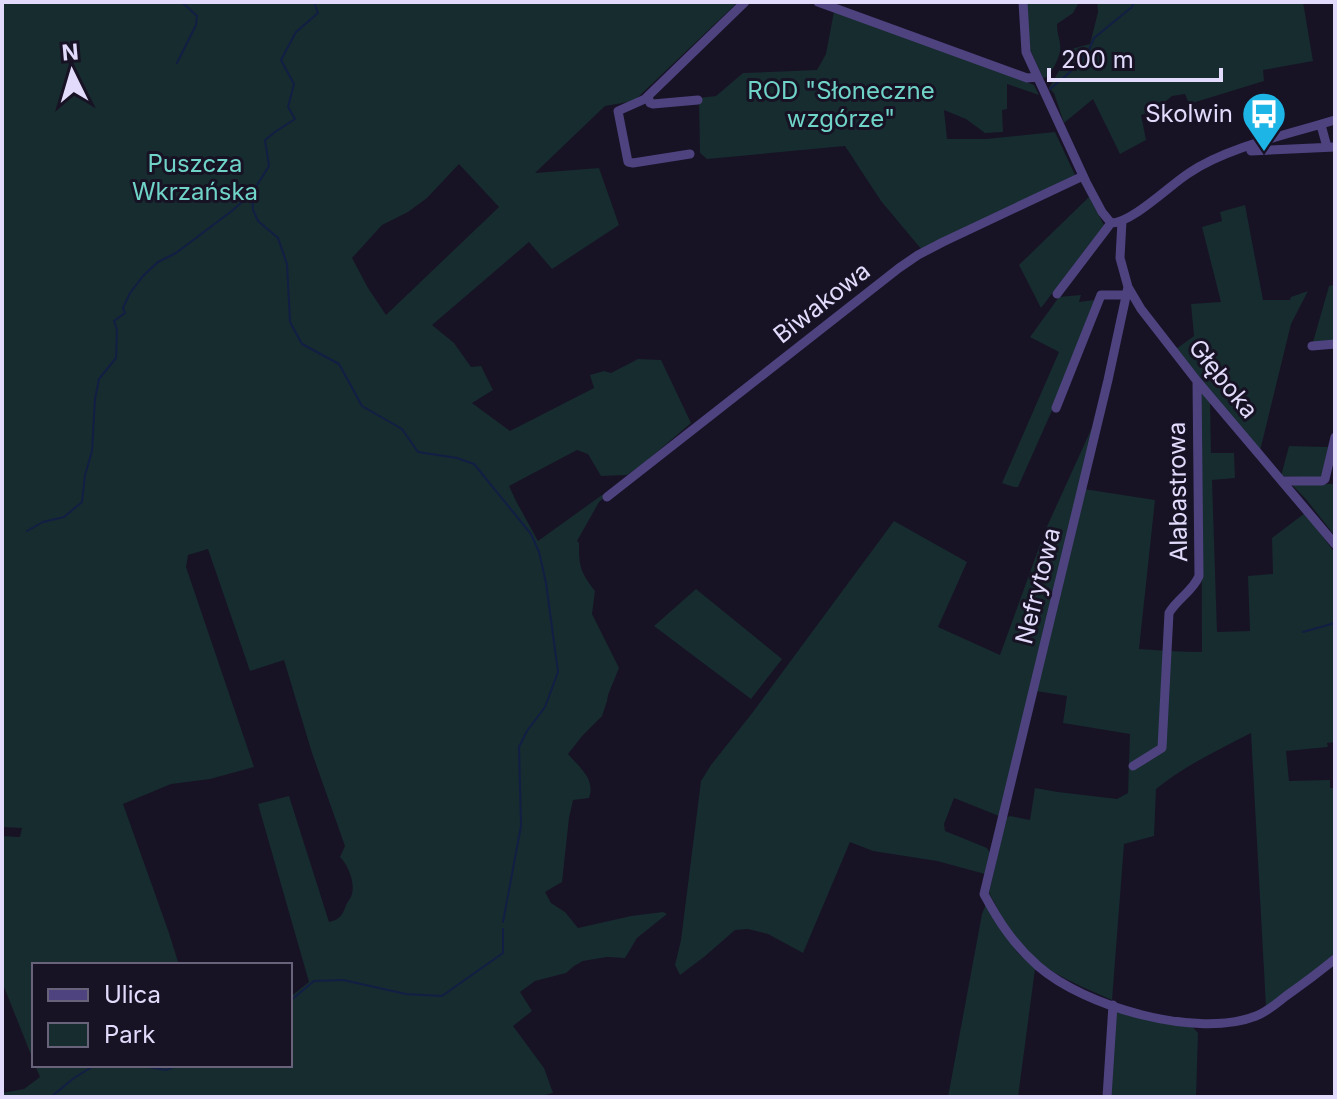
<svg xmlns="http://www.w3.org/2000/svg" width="1337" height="1099" font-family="Inter,sans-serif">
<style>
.green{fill:#162c2f;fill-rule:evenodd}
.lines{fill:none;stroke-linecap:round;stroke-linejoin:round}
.stream{stroke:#131e44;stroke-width:2}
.minor{stroke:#4e437f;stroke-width:9}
.labels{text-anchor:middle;stroke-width:6;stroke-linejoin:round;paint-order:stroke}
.park-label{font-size:24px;fill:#6fd3c8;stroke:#181225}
.poi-label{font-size:24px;fill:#e3dbfb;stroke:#181225;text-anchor:end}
.street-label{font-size:24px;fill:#e3dbfb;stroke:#181225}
</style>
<rect width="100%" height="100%" fill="#181225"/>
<path class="green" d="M2 2H738L634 101 605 106 535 173 599 168 619 225 552 269 529 242 432 325 454 343 471 367 481 366 493 390 472 403 510 431 594 388 590 375 604 371 611 373 638 359 661 360 691 423 643 464 627 475 601 476 588 454 577 450 509 486 516 501 538 541 602 495H607L599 502 577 541 579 543C579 567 580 571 595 591L592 614 619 668 608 695 607 701 602 716 583 735 568 754C579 767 596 779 589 798L573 800 569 818 562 882 545 892 551 903 565 912 578 928 631 916 663 912 667 914 637 938 625 958 607 957 583 961 574 966 566 973 535 981 520 992 532 1011 513 1026 544 1068 553 1093 538 1097H2V1093L24 1089 40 1077 35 1065H290V997L309 982 258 804 289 796 329 922C339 920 343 915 346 905 348 901 351 898 352 894 355 882 348 865 340 857L345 846 312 753 284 660 250 671 208 549 188 555 186 567 254 767 210 779 171 784 123 804 169 933 179 965H34V1062L2 982V836L20 837 22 828 2 827ZM459 164 499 207 386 315 368 288 352 258 382 225 408 212 427 198Z
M1026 2H1079L1073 13 1057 24C1057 33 1059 36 1060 44 1062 55 1054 67 1048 77L1043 78 1030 49Z
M1097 2H1303L1313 61 1263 70 1264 81 1189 104 1185 94 1172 96 1155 110 1141 115 1146 140 1120 154 1093 99 1064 123 1054 93 1049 88 1060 69 1068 50 1090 44 1098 12Z
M834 11 1034 85 1039 95 1007 84V109L1002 110 1003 132 985 133 966 119 944 110 947 139H986L1055 132 1075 175 922 250 881 201 845 146 707 159 700 153 699 98 716 96 743 73 817 70 826 54Z
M1089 197 1104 225 1041 308 1019 265Z
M1245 205 1263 300H1290L1291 297 1308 291 1291 324 1260 451 1176 349 1194 336 1191 304 1221 302 1202 227 1222 221 1220 212Z
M1335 285V340L1313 342 1329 286Z
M1081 295 1079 302 1094 300 1066 379 1018 487H1014L1002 483 1059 352 1030 337 1059 297Z
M1201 391 1210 403 1211 453H1234L1235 478 1212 480 1217 632 1250 631 1248 576 1273 574 1272 538 1305 513 1335 553V742L1327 743 1328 747 1286 751 1289 781 1330 780V788H1335V956L1266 1007 1251 733C1218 750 1184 766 1156 789L1154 836 1124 844 1112 1000C1082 987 1050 974 1025 951 1009 936 1000 912 989 893L1006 818 1010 816 1030 820 1035 788 1058 792 1117 799 1128 793 1130 734 1063 723 1067 696 1036 691 1084 489 1155 500 1139 649C1160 650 1181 652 1202 652Z
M1095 421 999 816 954 798 944 824 945 831 987 848 990 853 985 874 937 861 873 851 850 842 803 953 768 934 748 929 735 930 704 957 680 975 675 965 681 940 701 781 711 765 753 712 894 521 967 562 938 627 1000 655 1045 531Z
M1289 446 1328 447 1322 475 1320 478 1281 476Z
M1290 483 1335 484V536L1305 498Z
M696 589 782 659 751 699 654 626Z
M986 904 1017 952 1035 969 1018 1097H948L982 914Z
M1115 1011 1191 1025 1198 1033 1196 1097H1110Z"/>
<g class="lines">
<path class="stream" d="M314 2 318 13 296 32 281 60 294 84 288 107 295 119 275 132 265 140 269 166 252 193 253 210 258 221 278 238 287 264 290 322 302 344 339 364 362 406 402 429 418 452 457 458 474 464 531 534 539 552 546 583 558 672 545 707 527 731 519 747 521 826 503 922
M177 63 196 25 197 16 182 2
M1050 89 1069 73 1088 52 1094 38 1132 7 1134 2
M27 531 43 522 64 517 82 502 85 475 92 451 95 399 99 379 116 358 117 330 114 321 125 313 123 308 130 293 143 276 158 262 176 253 233 210 252 193
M1303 632 1335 623
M290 1001 314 981 343 980 406 994 442 996 503 953V929
M136 1065 166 1070 179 1065
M51 1097 74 1078 95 1065"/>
<path class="minor" d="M818 2 1027 78 1037 77
M1023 2 1026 52 1086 182 1102 212 1111 223
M648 96 650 103 653 104 698 100
M1321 125 1327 147
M1251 151 1335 147
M690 154 633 163 628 162 618 111 645 99 745 2
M1122 221 1120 258 1128 287 1141 309 1197 381 1335 544
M1128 287 1108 380 984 894C999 922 1014 945 1038 966 1085 1007 1197 1039 1256 1016 1267 1012 1277 1003 1286 996 1303 984 1319 972 1335 959
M1057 294 1111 223C1132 223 1170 185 1189 173 1227 147 1290 134 1335 120
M1312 346 1335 344
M1056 408 1101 295H1126
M1282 481H1322L1325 479 1335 437
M607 497 899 268 918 255 943 242 1083 176
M1133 766 1162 748 1169 613C1177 599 1193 591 1199 576L1197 381
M1107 1097 1113 1005"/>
</g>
<defs>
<g id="bus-pin" transform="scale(2.3)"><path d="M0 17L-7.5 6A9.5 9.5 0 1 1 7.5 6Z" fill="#1db5e5" stroke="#181225"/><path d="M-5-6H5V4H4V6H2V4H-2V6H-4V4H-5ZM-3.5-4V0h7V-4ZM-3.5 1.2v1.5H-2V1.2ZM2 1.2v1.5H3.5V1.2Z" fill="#fff"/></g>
</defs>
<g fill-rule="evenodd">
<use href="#bus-pin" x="1264" y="114"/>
</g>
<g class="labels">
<g class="park-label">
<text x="841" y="99">ROD "Słoneczne<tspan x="841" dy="28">wzgórze"</tspan></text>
<text x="195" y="172">Puszcza<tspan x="195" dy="28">Wkrzańska</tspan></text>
</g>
<g class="poi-label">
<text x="1233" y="122">Skolwin</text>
</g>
<g class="street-label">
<text transform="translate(822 303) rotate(-38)" y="8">Biwakowa</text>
<text transform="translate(1223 379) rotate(51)" y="8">Głęboka</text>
<text transform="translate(1178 492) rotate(-91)" y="8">Alabastrowa</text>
<text transform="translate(1038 586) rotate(-76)" y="8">Nefrytowa</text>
</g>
</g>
<rect width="1337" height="1099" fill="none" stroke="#e3dbfb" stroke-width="8"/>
<rect x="32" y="963" width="260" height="104" fill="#181225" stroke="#69627b" stroke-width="2"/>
<rect x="48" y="989" width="40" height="12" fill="#4e437f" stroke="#69627b" stroke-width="2"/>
<text x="104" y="1003" font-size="24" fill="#e3dbfb">Ulica</text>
<rect x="48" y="1023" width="40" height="24" fill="#162c2f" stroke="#69627b" stroke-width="2"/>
<text x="104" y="1043" font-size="24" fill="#e3dbfb">Park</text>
<g transform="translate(72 72) rotate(355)" stroke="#181225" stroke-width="6" paint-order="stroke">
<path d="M0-6L14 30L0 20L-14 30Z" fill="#e3dbfb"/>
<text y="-12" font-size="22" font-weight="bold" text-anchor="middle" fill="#e3dbfb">N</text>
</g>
<path d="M1049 68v12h172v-12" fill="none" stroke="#e3dbfb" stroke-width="4"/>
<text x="1061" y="68" font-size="24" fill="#e3dbfb" stroke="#181225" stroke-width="6" paint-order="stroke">200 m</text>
</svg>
